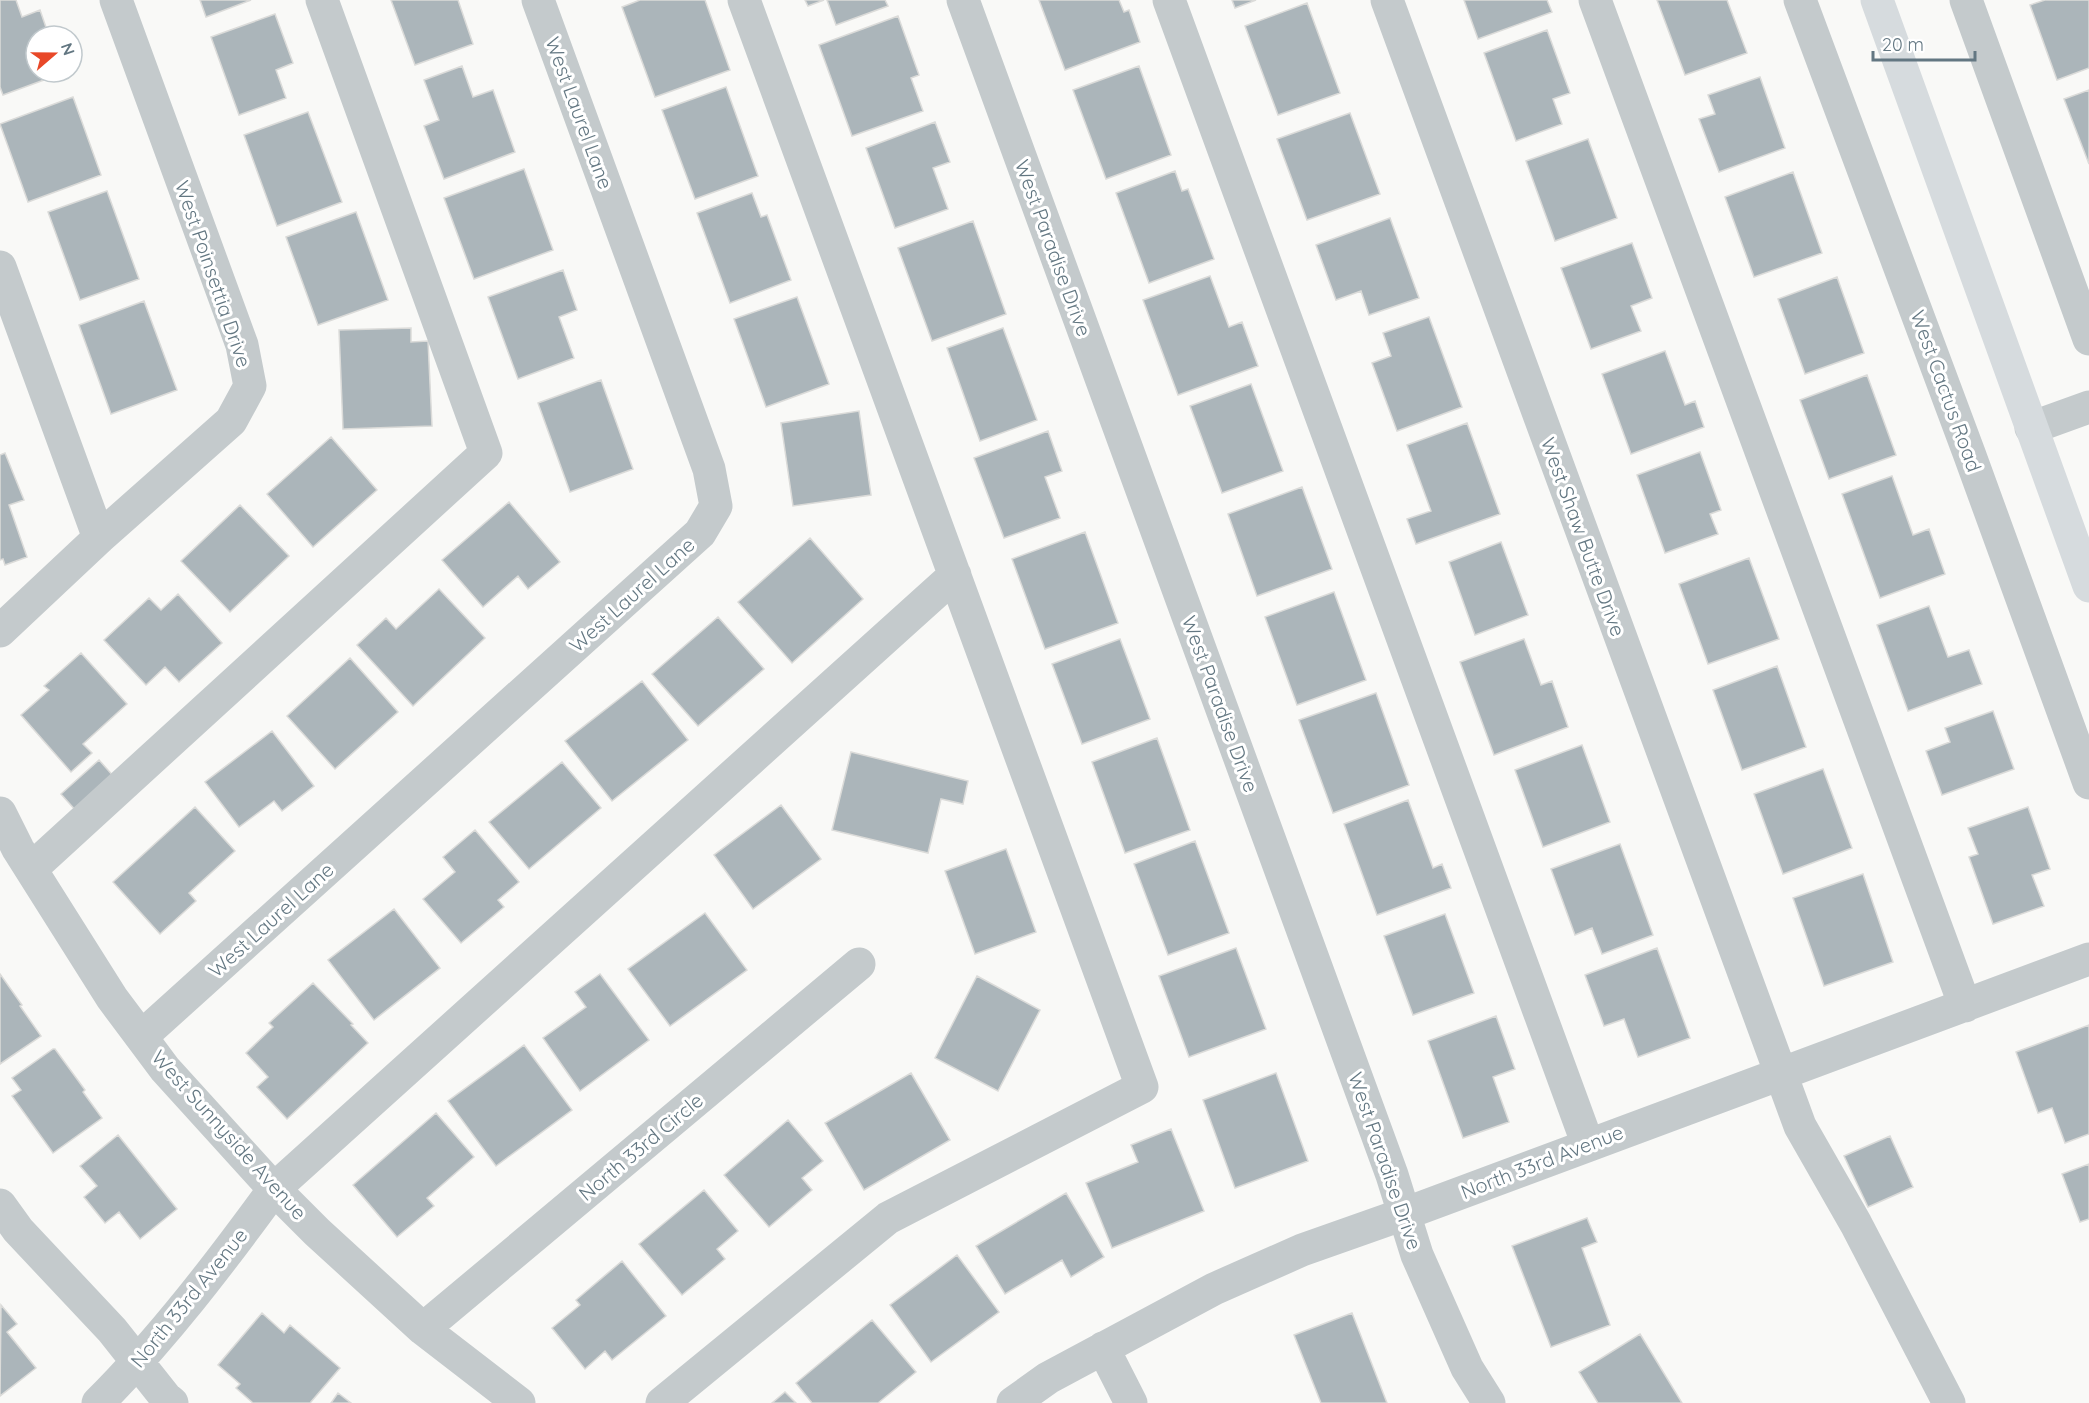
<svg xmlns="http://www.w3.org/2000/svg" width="2089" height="1403" font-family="Quicksand,sans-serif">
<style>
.building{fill:#abb5ba;stroke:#dbdbd9;stroke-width:1.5}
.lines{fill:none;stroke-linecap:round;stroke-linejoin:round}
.minor{stroke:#c4cacc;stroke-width:33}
.major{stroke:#d6dbde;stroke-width:33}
.labels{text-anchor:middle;stroke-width:6;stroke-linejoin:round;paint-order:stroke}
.street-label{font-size:20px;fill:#637782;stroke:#fff}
</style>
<rect width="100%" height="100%" fill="#f9f9f7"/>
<path class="building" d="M0 0H16L22 17 40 10 49 36H36V72L63 73 3 95 0 87Z
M200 0H251L206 17Z
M391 0H458L473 44 415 65Z
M640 0H705L730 70 655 97 622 7Z
M805 0H824L808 6Z
M827 0H885L888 6 836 25Z
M1039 0H1119L1124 12 1129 10 1140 42 1065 70Z
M1232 0H1256L1235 8Z
M1464 0H1547L1552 12 1478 39Z
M1657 0H1727L1747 53 1685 75Z
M2045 0H2089V68L2057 80 2030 5Z
M1307 3 1340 93 1278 115 1245 26Z
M275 14 293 63 276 70 286 98 239 115 211 37Z
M898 16 919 75 911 78 923 111 852 136 819 45Z
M1547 30 1570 93 1553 99 1562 124 1516 141 1484 53Z
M462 66 473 97 493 90 515 152 444 179 424 126 439 120 424 80Z
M1139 66 1171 155 1106 179 1073 90Z
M1760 77 1785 148 1719 172 1699 119 1715 114 1708 95Z
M726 87 758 176 695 199 662 110Z
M2089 90V164L2064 99Z
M73 97 101 175 28 202 0 124Z
M308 112 342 202 277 226 244 135Z
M1350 113 1380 194 1307 220 1277 139Z
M935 122 950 162 933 168 948 209 895 228 866 148Z
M1588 139 1617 218 1555 241 1526 161Z
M524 169 553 250 474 279 444 198Z
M1175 171 1182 191 1188 189 1214 259 1149 283 1116 193Z
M1793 172 1822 253 1754 277 1725 197Z
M107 191 139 279 80 300 48 212Z
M752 193 761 217 767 215 791 280 730 303 697 213Z
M356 212 388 300 318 325 286 237Z
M1390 218 1419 298 1369 315 1361 291 1336 300 1316 245Z
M973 221 1006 314 932 341 898 248Z
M1632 243 1652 298 1631 306 1641 331 1591 349 1561 268Z
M563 270 577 310 559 317 574 358 518 379 488 297Z
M1210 276 1229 327 1242 322 1258 366 1178 395 1143 300Z
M1837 277 1864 353 1805 374 1778 299Z
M797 297 829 384 766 407 734 319Z
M144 301 177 390 111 414 79 325Z
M1429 317 1462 407 1397 431 1372 363 1391 356 1383 333Z
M411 328V342L428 341 432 426 343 429 339 330Z
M1003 328 1037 420 980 441 947 348Z
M1665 351 1685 405 1695 401 1704 427 1631 454 1602 374Z
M1867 375 1896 455 1829 479 1800 400Z
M601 380 633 469 570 492 538 403Z
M1251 384 1283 471 1222 493 1190 406Z
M859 411 871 495 793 506 781 423Z
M1467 423 1500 514 1416 544 1407 519 1431 511 1407 445Z
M1048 431 1062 471 1045 477 1060 518 1004 538 974 458Z
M331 437 377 490 313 547 267 494Z
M1700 452 1721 510 1710 514 1718 534 1665 553 1637 475Z
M5 453 24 500 9 505 27 557 5 565 3 559 0 560V455Z
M1892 476 1913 535 1929 529 1945 574 1880 598 1842 494Z
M1302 487 1332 569 1257 596 1228 514Z
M509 502 560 562 528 589 518 576 483 607 442 560Z
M240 505 289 556 230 612 181 561Z
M1085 532 1118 623 1045 649 1012 559Z
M810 538 863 599 792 663 738 602Z
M1501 542 1528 615 1475 635 1449 562Z
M1749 558 1779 639 1708 664 1679 584Z
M439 589 485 638 413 706 357 645 386 618 396 629Z
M1334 592 1366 680 1297 705 1265 617Z
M178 594 222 643 179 682 165 667 146 685 104 640 149 598 161 610Z
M1929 606 1948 657 1969 650 1982 684 1908 711 1877 625Z
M718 617 764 669 698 726 652 674Z
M1120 639 1150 719 1082 744 1052 664Z
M1524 639 1541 685 1552 681 1568 727 1494 755 1460 662Z
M81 653 127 704 83 744 92 753 71 772 21 715 49 690 44 686Z
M350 658 398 712 335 769 287 716Z
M1777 666 1806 747 1742 770 1713 690Z
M642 681 688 740 612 801 565 741Z
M1376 693 1409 785 1333 813 1299 720Z
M1993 711 2014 769 1942 795 1926 751 1950 742 1945 728Z
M272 731 314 786 282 811 274 801 239 827 205 782Z
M1157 738 1190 830 1125 853 1092 762Z
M1582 745 1610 822 1543 847 1515 770Z
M851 752 968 781 963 804 941 799 928 853 832 830Z
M99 760 115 778 77 812 61 794Z
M562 762 601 808 529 869 489 822Z
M1823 769 1852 848 1783 874 1754 794Z
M1408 800 1433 868 1442 864 1451 888 1377 915 1344 824Z
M781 805 821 859 753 909 714 855Z
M195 807 235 851 189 893 196 901 160 934 113 882Z
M2028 807 2050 869 2032 875 2044 906 1993 924 1969 857 1978 854 1968 828Z
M475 830 519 882 498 900 504 907 461 943 423 899 455 872 443 857Z
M1195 841 1229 933 1168 955 1134 864Z
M1620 844 1653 935 1602 954 1592 928 1575 935 1551 869Z
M1006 849 1036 932 975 954 945 871Z
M1863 874 1893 962 1824 986 1793 898Z
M394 909 440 968 374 1020 328 960Z
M705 913 747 970 670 1026 628 969Z
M1445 914 1474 993 1413 1015 1384 936Z
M1236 948 1266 1029 1189 1057 1159 976Z
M1657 948 1690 1038 1638 1057 1624 1019 1604 1026 1585 975Z
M0 974 22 1005 20 1006 41 1036 0 1064Z
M600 974 649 1040 580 1091 543 1038 586 1007 575 992Z
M977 976 1040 1010 998 1091 935 1058Z
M313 983 353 1024 351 1025 368 1043 287 1119 257 1087 268 1077 246 1053 273 1027 269 1023Z
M1496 1016 1515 1069 1493 1077 1509 1122 1463 1138 1428 1041Z
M2089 1025V1134L2065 1143 2052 1108 2038 1113 2016 1052Z
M524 1045 572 1110 496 1166 448 1101Z
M53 1049H55L85 1090 83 1092 102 1118 53 1153 12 1096 21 1090 12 1078Z
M911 1073 950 1140 864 1190 825 1123Z
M1276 1073 1308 1161 1235 1188 1203 1100Z
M436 1113 474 1157 427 1198 434 1206 397 1237 353 1185Z
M788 1120 823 1161 802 1178 812 1190 769 1227 724 1175Z
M1171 1129 1204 1211 1112 1248 1086 1183 1138 1162 1131 1145Z
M118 1135 177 1209 140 1239 119 1212 105 1223 84 1197 97 1186 80 1166Z
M1890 1136 1913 1187 1868 1207 1844 1156Z
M2089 1164V1219L2080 1222 2062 1174Z
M704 1190 738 1231 717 1249 725 1259 682 1295 639 1244Z
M1066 1193 1104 1257 1071 1277 1062 1260 1005 1294 976 1246Z
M1587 1218 1597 1242 1582 1248 1610 1325 1551 1347 1512 1246Z
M957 1255 999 1312 931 1362 890 1305Z
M622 1261 666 1316 612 1360 605 1351 585 1369 552 1328 580 1305 576 1300Z
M1 1305 17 1324 7 1332 36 1368 0 1396Z
M262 1313 284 1333 290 1325 340 1368 310 1403H253L236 1388 240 1384 218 1365Z
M1352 1313 1387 1403H1321L1294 1335Z
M872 1320 916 1372 878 1403H812L796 1383Z
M1640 1334 1682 1403H1598L1579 1372Z
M785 1392 796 1403H772Z
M338 1393 351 1403H331Z"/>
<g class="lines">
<path class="minor" d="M963 0 1392 1175 1417 1255 1467 1368 1489 1403
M1169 0 1588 1145
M1387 0 1800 1126 1856 1224 1949 1403
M1595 0 1965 1006
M1800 0 1969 453 2089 783
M1966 0 2089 339
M0 267 99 538
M2031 428 2089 407
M0 631 99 538 231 421 250 386 242 345 116 0
M0 813 18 849 112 998 165 1069 274 1189 317 1232 423 1329 519 1403
M31 869 486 453 322 0
M141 1037 700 533 716 506 709 469 538 0
M0 1205 18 1230 112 1330 166 1398 172 1403
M423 1329 859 964
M1103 1348 1131 1403
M98 1403C163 1338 220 1263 274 1189L955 575
M662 1403 888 1218 1142 1087 744 0
M1013 1403 1048 1378 1214 1289 1302 1250 1404 1214 2089 959"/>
<path class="major" d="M1877 0 2089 586"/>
</g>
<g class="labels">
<g class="street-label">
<text transform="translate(579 113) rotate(70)" y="7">West Laurel Lane</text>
<text transform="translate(1053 248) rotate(70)" y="7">West Paradise Drive</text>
<text transform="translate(213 274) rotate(71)" y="7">West Poinsettia Drive</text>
<text transform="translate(1946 391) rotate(70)" y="7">West Cactus Road</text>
<text transform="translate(1583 537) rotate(70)" y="7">West Shaw Butte Drive</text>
<text transform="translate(632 595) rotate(-42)" y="7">West Laurel Lane</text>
<text transform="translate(1220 704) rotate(70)" y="7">West Paradise Drive</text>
<text transform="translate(271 920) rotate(-42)" y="7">West Laurel Lane</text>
<text transform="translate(229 1135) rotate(48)" y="7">West Sunnyside Avenue</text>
<text transform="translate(641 1147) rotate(-40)" y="7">North 33rd Circle</text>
<text transform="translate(1385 1161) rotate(71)" y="7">West Paradise Drive</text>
<text transform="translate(1542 1162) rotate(-21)" y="7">North 33rd Avenue</text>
<text transform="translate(189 1298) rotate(-51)" y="7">North 33rd Avenue</text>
</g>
</g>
<g transform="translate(54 54) rotate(70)"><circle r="28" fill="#ffffff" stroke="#c1c9cd" stroke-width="1.5"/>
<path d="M0-4.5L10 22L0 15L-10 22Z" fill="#e84828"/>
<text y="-9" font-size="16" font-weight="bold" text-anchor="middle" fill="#637782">N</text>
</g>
<path d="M1873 51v9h102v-9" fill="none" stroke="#637782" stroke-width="3"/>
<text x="1882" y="51" font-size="18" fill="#637782" stroke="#ffffff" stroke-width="4.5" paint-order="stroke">20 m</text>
</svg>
